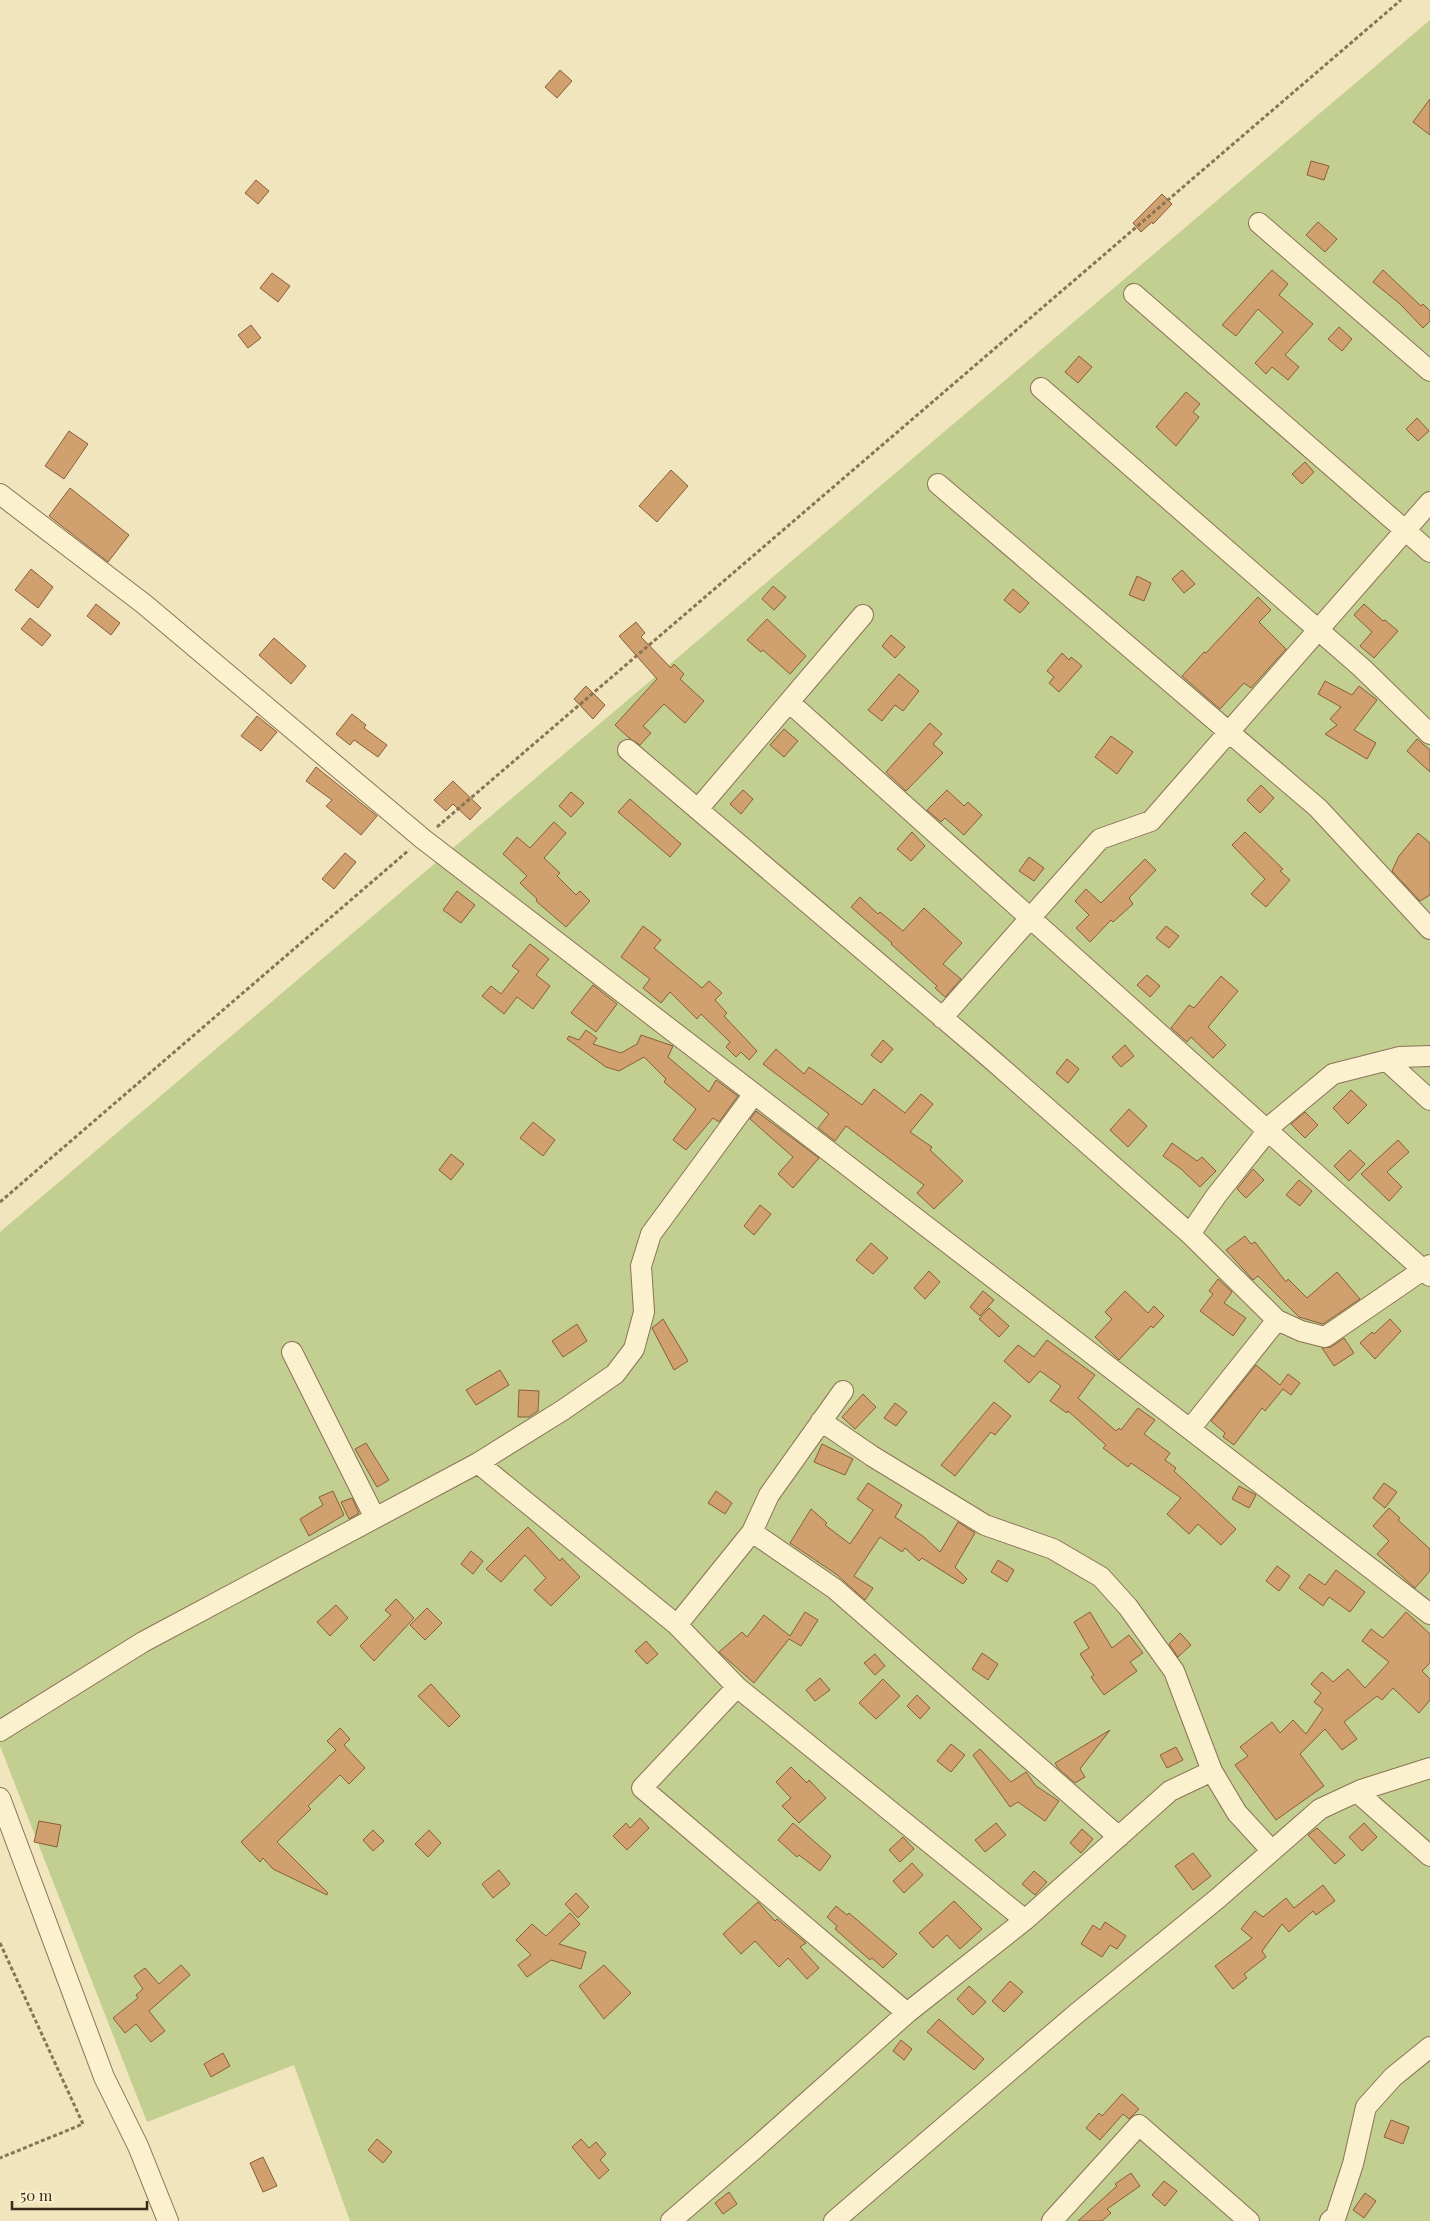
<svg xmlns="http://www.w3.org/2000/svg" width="1430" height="2221" font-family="'Playfair Display',serif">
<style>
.green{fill:#c2cf90}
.building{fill:#d1a06f;stroke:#895f39}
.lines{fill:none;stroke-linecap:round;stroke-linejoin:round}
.minor-casing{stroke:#897455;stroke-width:22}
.path{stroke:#897455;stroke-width:3;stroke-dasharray:4 2.5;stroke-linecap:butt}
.minor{stroke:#fbf1cf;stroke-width:20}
</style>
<rect width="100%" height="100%" fill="#f0e5bc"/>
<path class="green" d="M1430 20V2221H350L294 2065 147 2122 0 1746V1232Z"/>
<path class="building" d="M560 70 572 81 557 98 545 87Z
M1430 99V135L1413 122Z
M1311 161 1329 166 1324 180 1307 175Z
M256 180 269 191 258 204 245 193Z
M1162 194 1172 204 1153 224 1152 222 1141 232 1133 223Z
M1318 222 1337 239 1325 252 1306 235Z
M1272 270 1288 284 1279 295 1313 324 1285 355 1299 367 1288 380 1272 367 1266 374 1255 363 1283 332 1258 309 1236 336 1222 325Z
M1383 270 1421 306 1423 304 1430 311V321L1423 328 1400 304 1373 282Z
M272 273 290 286 278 302 260 288Z
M251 325 261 338 248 348 238 335Z
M1339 327 1352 339 1342 351 1328 339Z
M1079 356 1092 367 1078 383 1065 372Z
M1186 392 1200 404 1193 412 1199 417 1176 446 1156 427Z
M1417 418 1429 431 1418 441 1406 429Z
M69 431 88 444 64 479 45 466Z
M1305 462 1314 472 1302 484 1292 474Z
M671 470 688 486 657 522 639 506Z
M70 488 129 535 108 562 49 516Z
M31 569 53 587 38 608 15 590Z
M1182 570 1195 584 1184 593 1172 579Z
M1137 576 1151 583 1144 601 1129 595Z
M773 586 786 597 774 610 762 599Z
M1013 589 1029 603 1020 613 1004 600Z
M1258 597 1271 610 1259 622 1286 649 1251 688 1244 683 1220 709 1182 676 1204 652 1206 653Z
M96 604 120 623 111 635 87 616Z
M1364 604 1383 621 1385 620 1398 631 1374 658 1360 646 1372 632 1354 615Z
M30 618 51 635 42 646 21 629Z
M767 619 806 656 790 674 763 650 761 652 747 640Z
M636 622 645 633 641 637 671 668 674 664 684 674 680 679 704 701 685 723 664 704 643 726 651 733 640 745 629 738 615 725 657 679 619 636Z
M891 635 905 647 895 658 882 646Z
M274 638 306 666 291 684 259 655Z
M1062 653 1069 660 1071 657 1082 666 1059 692 1049 683 1054 677 1047 671Z
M899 674 919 691 903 711 895 705 882 721 868 710Z
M1325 681 1352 695 1359 686 1377 700 1354 730 1376 743 1367 759 1325 734 1337 725 1330 719 1341 707 1318 694Z
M586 686 605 705 593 719 574 699Z
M352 714 366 725 364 728 387 745 378 757 354 740 350 745 336 734Z
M257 716 277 732 261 751 241 736Z
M930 723 942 734 933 744 943 753 906 791 886 772Z
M784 729 798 741 784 757 770 745Z
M1111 736 1133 752 1117 774 1095 757Z
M1417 739 1430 750V772L1407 751Z
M316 767 377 816 361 835 326 806 332 800 306 781Z
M453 781 481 808 470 820 453 804 446 811 434 800Z
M1261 785 1274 798 1260 813 1247 800Z
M743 790 753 799 741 814 730 804Z
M947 790 964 806 968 802 982 815 964 835 945 818 941 822 927 810Z
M571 792 584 803 571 817 559 806Z
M630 799 681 844 670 857 618 812Z
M554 822 566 833 544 858 560 873 557 876 576 895 580 891 590 901 566 927 536 901 537 899 520 883 527 876 503 854 517 837 530 848Z
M912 832 925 846 911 861 897 849Z
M1245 832 1283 869 1280 871 1290 880 1266 907 1251 894 1265 879 1232 845Z
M1418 833 1430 843V895L1420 901 1392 871 1399 856Z
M345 853 356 862 334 889 322 879Z
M1029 857 1044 868 1034 881 1019 871Z
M1145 859 1156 870 1129 898 1133 904 1113 922 1111 920 1090 942 1076 928 1089 915 1075 901 1086 889 1101 903Z
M457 891 475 905 461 923 443 910Z
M860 897 878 914 880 912 903 931 924 908 962 943 943 964 961 979 945 997 935 988 937 986 891 944 892 943 851 907Z
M643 926 661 940 654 948 702 988 709 981 722 993 715 1000 727 1013 724 1016 757 1051 749 1060 741 1052 736 1057 726 1047 730 1042 701 1014 697 1019 670 992 661 1003 643 988 650 979 621 957Z
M1166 926 1179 936 1169 948 1156 938Z
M530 944 549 959 536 975 550 986 533 1009 517 997 504 1014 482 996 491 986 501 994 519 971 512 966Z
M1147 975 1160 986 1150 997 1137 985Z
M1221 976 1238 991 1208 1027 1226 1045 1213 1058 1191 1037 1187 1042 1171 1028 1189 1005 1194 1008Z
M593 985 617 1004 596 1032 571 1013Z
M586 1030 597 1038 593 1044 621 1053 637 1044 641 1035 673 1046 668 1057 709 1092 716 1080 738 1096 719 1122 713 1118 686 1150 673 1140 696 1109 664 1082 666 1079 644 1057 619 1071 606 1067 567 1039 569 1036 579 1040Z
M883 1040 893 1049 881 1063 871 1055Z
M1125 1045 1134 1056 1121 1067 1112 1057Z
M776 1049 804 1074 809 1067 862 1105 874 1089 905 1113 921 1094 933 1104 910 1132 932 1147 930 1150 963 1181 934 1209 917 1193 924 1185 846 1126 835 1141 818 1128 829 1114 763 1064Z
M1067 1059 1079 1069 1068 1083 1056 1073Z
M1351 1090 1367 1105 1348 1124 1333 1108Z
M1129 1109 1147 1126 1128 1147 1110 1130Z
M756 1111 819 1158 793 1188 778 1174 793 1157 750 1119Z
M1305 1112 1318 1125 1305 1138 1291 1124Z
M533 1122 555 1140 543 1156 520 1138Z
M1398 1140 1409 1152 1387 1172 1402 1187 1389 1201 1361 1174Z
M1172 1143 1197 1161 1202 1157 1216 1171 1200 1187 1181 1169 1163 1156Z
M1350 1150 1365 1164 1349 1181 1334 1166Z
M451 1154 464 1164 451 1180 439 1170Z
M1253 1169 1264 1180 1246 1198 1237 1189Z
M1299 1180 1312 1191 1300 1206 1286 1195Z
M760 1205 771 1214 754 1235 744 1226Z
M1245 1236 1251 1244 1255 1242 1286 1282 1288 1279 1307 1298 1337 1272 1360 1299 1323 1324 1299 1317 1258 1276 1253 1280 1226 1250Z
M871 1243 888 1258 873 1274 856 1260Z
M929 1271 940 1282 925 1299 914 1288Z
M1218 1279 1232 1292 1224 1303 1246 1318 1233 1336 1200 1311 1213 1294 1209 1291Z
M983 1291 994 1300 980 1316 970 1307Z
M1125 1291 1148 1313 1154 1306 1164 1316 1153 1328 1151 1326 1119 1360 1095 1337 1112 1319 1105 1312Z
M989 1308 1009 1326 999 1337 979 1319Z
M663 1319 688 1361 674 1370 652 1328Z
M1390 1319 1401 1331 1375 1359 1360 1343 1372 1332 1374 1334Z
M577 1324 587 1341 563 1357 552 1341Z
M1344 1338 1354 1353 1334 1366 1322 1348 1331 1347Z
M1047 1340 1095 1375 1078 1398 1116 1431 1119 1428 1121 1430 1138 1408 1155 1420 1144 1434 1170 1453 1165 1460 1176 1468 1174 1471 1236 1529 1221 1545 1198 1524 1189 1534 1167 1514 1181 1498 1131 1463 1128 1467 1103 1448 1106 1445 1068 1411 1067 1413 1050 1401 1061 1386 1040 1371 1029 1383 1004 1361 1018 1345 1034 1357Z
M1256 1365 1280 1385 1288 1374 1300 1383 1291 1395 1283 1389 1265 1411 1262 1408 1234 1445 1223 1437 1225 1433 1211 1421Z
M500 1370 509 1385 476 1405 466 1390Z
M519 1390 539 1391 538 1411 529 1417H518Z
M863 1394 876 1407 855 1429 842 1417Z
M994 1402 1011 1416 995 1435 991 1432 955 1476 941 1465Z
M895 1403 907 1412 896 1426 884 1418Z
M366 1443 389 1480 377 1487 355 1449Z
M822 1444 853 1459 845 1475 814 1462Z
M868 1483 902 1505 895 1517 924 1537 940 1552 958 1522 975 1533 955 1567 967 1579 963 1584 922 1558 919 1561 905 1548 902 1552 880 1537 854 1576 873 1588 865 1600 836 1574 790 1543 811 1509 827 1523 825 1525 850 1544 873 1510 857 1499Z
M1384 1483 1397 1492 1385 1508 1373 1498Z
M1239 1486 1256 1495 1249 1508 1232 1499Z
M333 1491 344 1515 309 1536 300 1519 323 1505 319 1497Z
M716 1491 732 1503 725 1514 708 1503Z
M352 1498 359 1513 349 1519 341 1502Z
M1389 1508 1400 1518 1398 1520 1430 1549V1571L1415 1588 1377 1554 1389 1541 1373 1526Z
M528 1527 560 1561 562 1558 580 1577 551 1606 534 1590 546 1578 525 1555 501 1582 486 1569Z
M471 1551 483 1561 473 1574 461 1564Z
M998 1560 1014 1570 1007 1582 991 1572Z
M1277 1566 1290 1576 1279 1591 1266 1581Z
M1336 1570 1365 1592 1350 1612 1329 1597 1323 1606 1299 1588 1309 1574 1325 1585Z
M396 1599 414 1618 374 1661 360 1646 391 1615 385 1610Z
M336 1605 348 1618 330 1636 317 1622Z
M427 1608 442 1623 425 1640 410 1625Z
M805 1612 818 1620 801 1646 789 1639 754 1683 719 1652 742 1632 747 1637 764 1615 790 1636Z
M1090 1612 1112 1648 1129 1635 1143 1653 1130 1662 1137 1671 1104 1695 1091 1677 1094 1675 1080 1654 1089 1648 1074 1622Z
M1406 1612 1430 1634V1663L1422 1671 1430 1679V1700L1419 1713 1393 1688 1382 1700 1377 1696 1344 1722 1357 1739 1342 1750 1325 1729 1300 1754 1324 1786 1276 1820 1235 1765 1248 1756 1240 1747 1272 1722 1280 1733 1293 1720 1306 1734 1323 1709 1314 1702 1321 1693 1311 1684 1322 1672 1333 1682 1348 1669 1365 1688 1389 1662 1362 1641 1371 1629 1383 1638Z
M1180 1633 1191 1645 1178 1657 1169 1644Z
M646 1641 658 1654 647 1664 635 1651Z
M982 1653 998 1664 988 1680 972 1669Z
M875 1654 885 1666 875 1675 864 1663Z
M820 1678 830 1690 815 1701 806 1690Z
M883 1679 900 1696 876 1719 859 1703Z
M431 1684 460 1716 449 1727 418 1696Z
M917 1695 930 1708 920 1719 907 1706Z
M340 1728 350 1739 344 1745 365 1768 349 1784 340 1775 308 1806 311 1809 277 1842 328 1893 327 1895 273 1869 263 1858 260 1862 241 1842 336 1750 327 1741Z
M1110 1730 1080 1769 1085 1777 1075 1783 1058 1768 1055 1763Z
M951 1744 965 1755 951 1772 937 1761Z
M1176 1747 1183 1760 1167 1768 1160 1755Z
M980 1749 1011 1782 1026 1772 1036 1786 1059 1801 1045 1821 1018 1802 1010 1807 973 1755Z
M791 1767 807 1783 809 1780 826 1798 799 1823 782 1806 791 1798 776 1782Z
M640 1818 649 1828 627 1850 613 1836 626 1823 630 1828Z
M39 1821 61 1825 57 1847 34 1842Z
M793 1823 831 1856 820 1871 799 1855 797 1857 778 1840Z
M996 1823 1006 1835 985 1852 975 1840Z
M1364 1823 1377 1837 1362 1851 1349 1837Z
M1317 1828 1345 1855 1335 1864 1308 1835Z
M1082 1829 1093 1839 1081 1853 1070 1843Z
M373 1830 384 1841 373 1851 363 1840Z
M429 1830 441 1843 428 1857 415 1844Z
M903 1837 914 1849 900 1862 889 1850Z
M1193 1853 1211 1876 1193 1890 1175 1866Z
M912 1863 923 1875 904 1893 893 1881Z
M499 1870 510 1884 493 1898 482 1884Z
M1034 1871 1047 1882 1035 1895 1022 1884Z
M1323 1885 1335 1901 1316 1915 1313 1911 1289 1932 1282 1924 1262 1951 1266 1957 1244 1974 1247 1978 1233 1989 1215 1966 1252 1938 1241 1929 1255 1911 1263 1917 1286 1898 1294 1908Z
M576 1893 589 1907 578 1918 565 1904Z
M954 1901 982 1929 960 1949 947 1935 933 1948 919 1933Z
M758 1902 775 1921 777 1919 806 1943 800 1947 819 1968 807 1979 788 1958 779 1967 755 1941 741 1954 723 1934Z
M836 1906 847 1915 849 1913 897 1954 883 1968 872 1958 870 1960 835 1929 837 1926 827 1917Z
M570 1913 580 1924 559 1944 586 1952 581 1969 551 1960 527 1977 518 1965 531 1955 516 1940 532 1924 546 1936Z
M1105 1922 1126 1936 1117 1949 1110 1945 1102 1957 1081 1944 1093 1925 1100 1930Z
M181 1965 190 1975 149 2011 165 2031 151 2042 136 2024 125 2033 113 2018 138 1998 136 1995 143 1989 134 1976 145 1968 159 1984Z
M604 1965 631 1993 604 2019 579 1986Z
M1010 1981 1023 1992 1004 2012 992 2001Z
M969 1986 986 2002 973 2015 957 1999Z
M939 2019 984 2059 974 2070 927 2032Z
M901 2040 912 2049 904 2060 893 2051Z
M223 2053 230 2066 211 2077 204 2064Z
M1122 2094 1139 2109 1129 2119 1123 2114 1100 2140 1086 2128 1099 2113 1102 2116Z
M1391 2120 1409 2127 1403 2144 1384 2137Z
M377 2139 392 2152 383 2163 368 2150Z
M581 2139 589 2148 596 2142 606 2154 600 2160 609 2170 599 2179 572 2147Z
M263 2157 277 2186 263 2192 250 2163Z
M1131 2173 1140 2186 1107 2209 1111 2213 1102 2221H1078L1117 2186 1115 2184Z
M1164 2181 1177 2191 1165 2206 1152 2195Z
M729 2192 737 2204 723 2214 715 2203Z
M1365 2193 1376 2201 1364 2218 1353 2210Z"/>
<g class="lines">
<g class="minor-casing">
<path id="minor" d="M1259 223 1430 371
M1134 294 1430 552
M1041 388 1362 668 1430 734
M938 484 1318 808 1430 929
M0 494 144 604 423 839 1430 1614
M789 702 1430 1276
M628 750 990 1058 1190 1234 1277 1320 1301 1331 1325 1337 1430 1265
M698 809 863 615
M942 1018 1100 839 1151 821 1430 502
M1387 1061 1430 1100
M1190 1234 1216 1196 1274 1123 1333 1074 1400 1057 1430 1056
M292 1352 375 1518
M821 1421 872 1456 985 1525 1053 1549 1101 1577 1128 1607 1174 1671 1212 1771 1237 1813 1272 1851
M1190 1429 1277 1320
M478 1463 677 1625 737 1687 1025 1920
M752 1532 835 1589 1119 1837
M677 1625 752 1532 769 1495 843 1391
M737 1687 642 1788 907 2013
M0 1731 143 1642 478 1463 563 1410 615 1374 634 1349 644 1312 641 1266 651 1234 754 1094
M1357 1792 1430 1856
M0 1798 104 2077 138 2146 168 2221
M671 2221 759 2145 907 2013 1025 1920 1170 1791 1212 1771
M834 2221 1076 2014 1217 1899 1320 1809 1361 1790 1430 1768
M1052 2221 1139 2125 1249 2221
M1330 2221 1336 2216 1353 2164 1366 2107 1393 2077 1430 2047"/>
</g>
<path class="path" d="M437 827 1401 0
M0 1202 409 850
M0 1943 83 2124 0 2158"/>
<use href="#minor" class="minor"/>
</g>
<path d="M12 2201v8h135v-8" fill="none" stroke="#372a1a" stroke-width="2.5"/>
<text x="20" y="2201" font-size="15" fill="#372a1a" stroke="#f7eecc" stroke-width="4" paint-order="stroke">50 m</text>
</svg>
